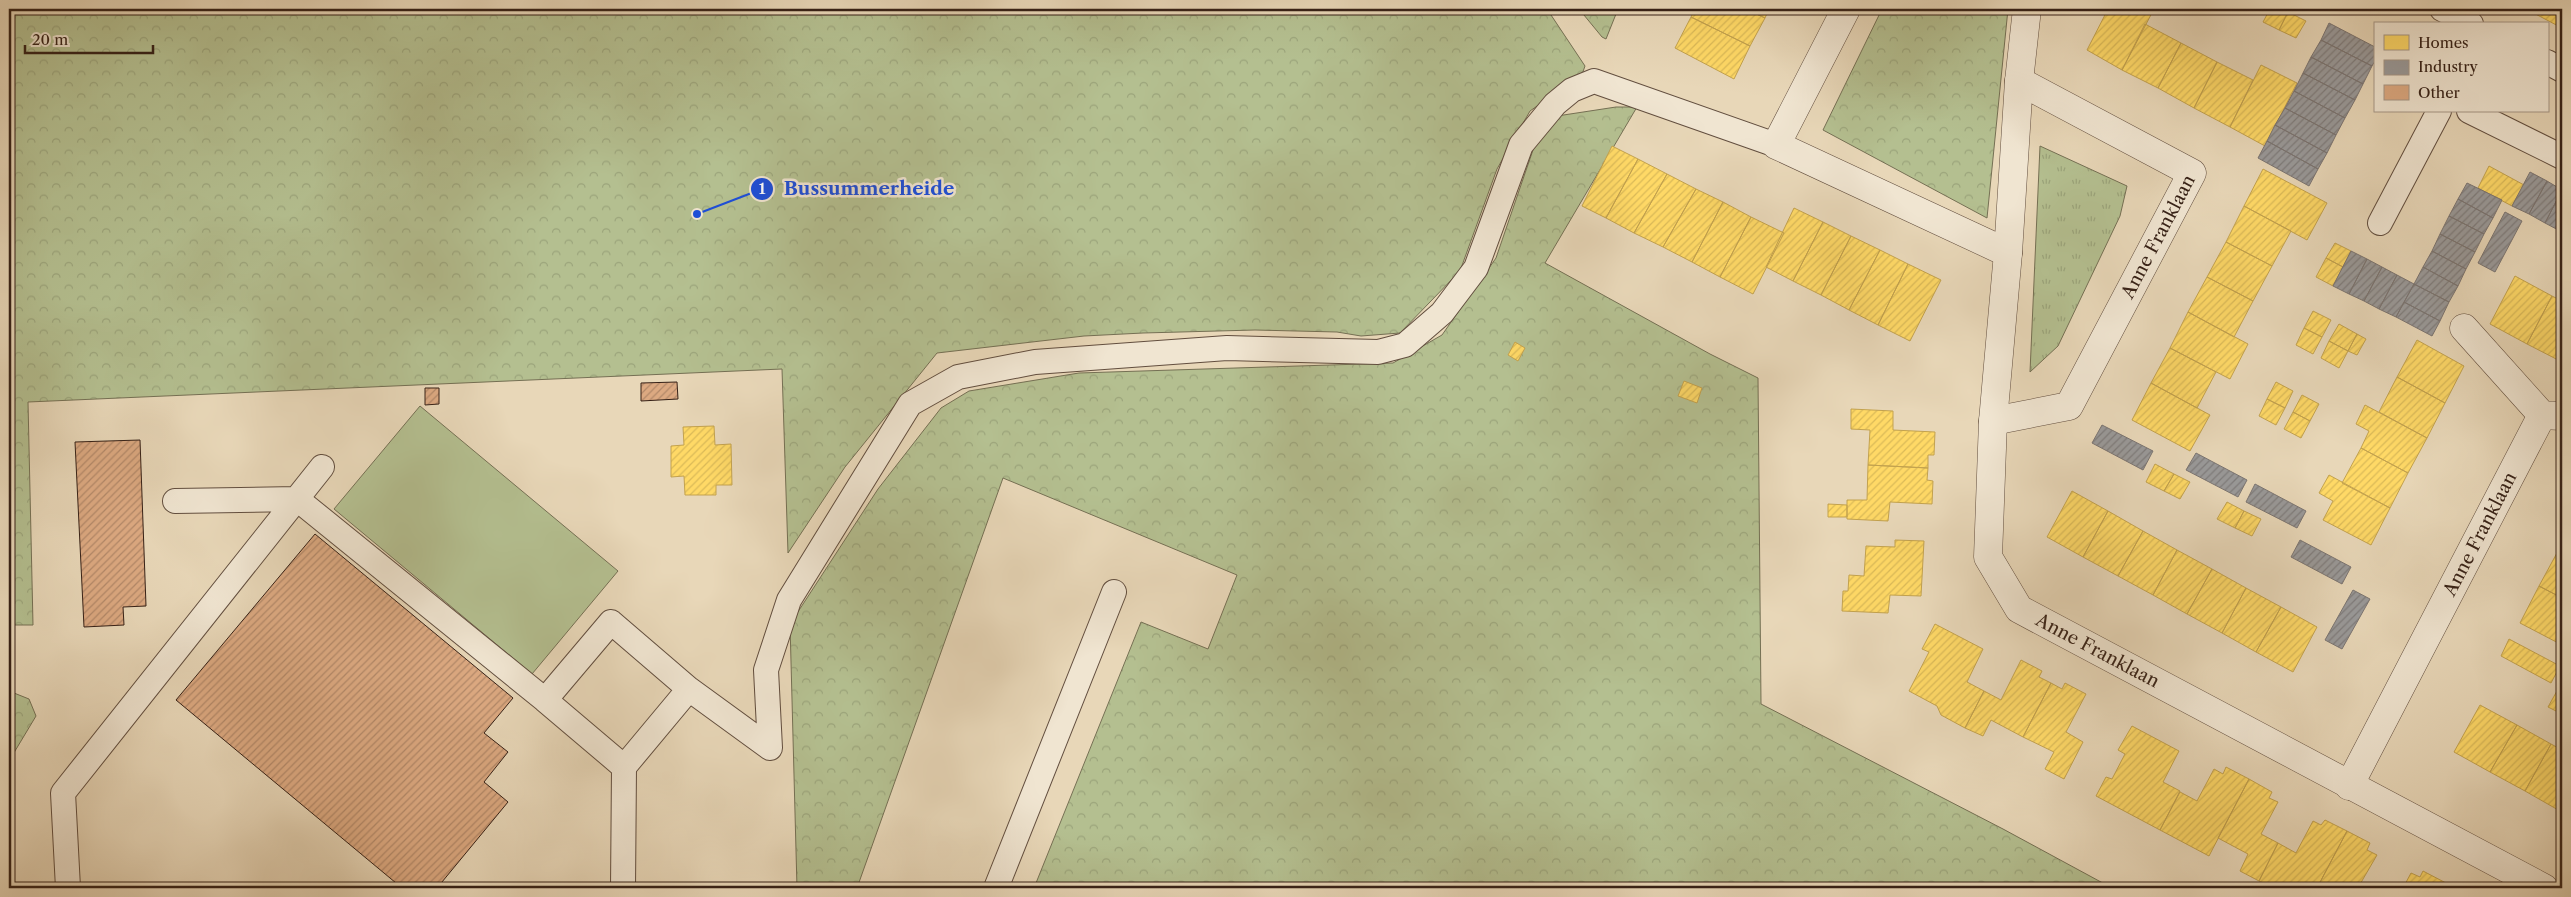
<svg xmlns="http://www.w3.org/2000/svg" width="2571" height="897" font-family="'Libre Caslon Text',serif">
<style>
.grass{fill:url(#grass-tufts);stroke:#757054}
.forest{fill:url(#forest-crowns);stroke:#757054}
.garden{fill:#b4bf90;stroke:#757054}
.homes{fill:url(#homes-hatch);stroke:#c3a24e}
.industry{fill:url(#industry-hatch);stroke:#7b7572}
.building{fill:url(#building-hatch);stroke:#362117}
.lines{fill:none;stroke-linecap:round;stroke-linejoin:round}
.service-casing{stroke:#624e3f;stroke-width:26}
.minor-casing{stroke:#624e3f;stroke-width:29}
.service{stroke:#f0e5d1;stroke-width:24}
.minor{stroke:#f0e5d1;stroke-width:28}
.labels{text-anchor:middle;stroke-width:5;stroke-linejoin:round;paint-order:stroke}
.street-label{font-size:18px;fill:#362117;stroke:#f0e5d1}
.leader{fill:none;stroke:#1d4ed8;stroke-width:2}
.callout-dot{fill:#1d4ed8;stroke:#f0e5d1;stroke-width:2}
.mark-label{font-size:15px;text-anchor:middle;font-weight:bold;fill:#fff}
.callout-label{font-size:19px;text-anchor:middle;font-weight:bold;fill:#1d4ed8;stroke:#f0e5d1;stroke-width:5;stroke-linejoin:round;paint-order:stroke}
</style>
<defs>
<pattern id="grass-tufts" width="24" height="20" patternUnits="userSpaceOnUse" patternTransform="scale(1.25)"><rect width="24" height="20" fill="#b4bf90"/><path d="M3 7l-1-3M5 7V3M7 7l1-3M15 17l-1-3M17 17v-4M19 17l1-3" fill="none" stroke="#9ba47b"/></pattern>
<pattern id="forest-crowns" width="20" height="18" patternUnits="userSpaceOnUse" patternTransform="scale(1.25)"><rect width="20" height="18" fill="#b4bf90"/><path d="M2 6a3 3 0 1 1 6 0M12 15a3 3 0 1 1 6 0" fill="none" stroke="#9ba47b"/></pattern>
<pattern id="homes-hatch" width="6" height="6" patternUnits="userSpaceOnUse" patternTransform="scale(1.25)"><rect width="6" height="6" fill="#ffd966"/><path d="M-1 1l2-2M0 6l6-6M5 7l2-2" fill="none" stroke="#dbba58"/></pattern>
<pattern id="industry-hatch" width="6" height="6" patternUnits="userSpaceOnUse" patternTransform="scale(1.25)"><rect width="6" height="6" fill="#999"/><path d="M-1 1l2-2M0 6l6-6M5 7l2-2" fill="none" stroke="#7e7c7c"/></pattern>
<pattern id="building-hatch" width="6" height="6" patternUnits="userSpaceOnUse" patternTransform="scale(1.25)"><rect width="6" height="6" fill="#dca981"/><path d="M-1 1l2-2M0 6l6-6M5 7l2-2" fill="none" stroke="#b38969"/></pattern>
</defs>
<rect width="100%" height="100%" fill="#e8d7b8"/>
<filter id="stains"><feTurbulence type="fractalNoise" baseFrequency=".004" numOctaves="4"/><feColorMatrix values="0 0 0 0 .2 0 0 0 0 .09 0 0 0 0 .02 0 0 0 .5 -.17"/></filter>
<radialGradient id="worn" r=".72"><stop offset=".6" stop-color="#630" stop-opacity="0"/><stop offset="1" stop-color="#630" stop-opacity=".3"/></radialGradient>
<path class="grass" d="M2040 146 2127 186 2120 216 2058 346 2030 372Z"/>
<path class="forest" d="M9 9H1547L1585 66 1580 80 1564 87 1530 111 1497 169 1460 271 1400 333 1361 336 1337 332 1255 330 1143 333 1084 336 937 353 845 467 788 553 782 369 28 402 33 625H9Z
M1579 9H1618L1606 39 1602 37Z
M1882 9H2008L1987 218 1823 130Z
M1616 107H1637L1545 263 1710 354 1758 378 1761 704 2003 829 2112 888H1034L1141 622 1208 649 1237 575 1003 478 857 888H797L790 624 878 489 941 408 969 391 1079 373 1393 363 1442 335 1496 258 1534 147 1557 116Z
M9 691 29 699 36 716 9 761Z"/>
<path class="garden" d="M420 406 618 571 532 674 334 509Z"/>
<path class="homes" d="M1695 9H1746L1765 18 1750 46 1691 17Z
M1746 9H1769L1765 18Z
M2108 9H2116L2129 15 2132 9H2154L2122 70 2087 50Z
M2270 9H2282L2288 12 2279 30 2263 22Z
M2526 9H2562V28Z
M2288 12 2306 21 2296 38 2279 30Z
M1691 17 1750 46 1734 79 1675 48Z
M2145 24 2181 43 2158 88 2122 70Z
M2181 43 2217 62 2194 108 2158 88Z
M2217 62 2253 80 2230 127 2194 108Z
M2261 65 2297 83 2265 146 2230 127Z
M1612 146 1638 159 1606 218 1582 206Z
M1638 159 1667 174 1634 233 1606 218Z
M2489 166 2524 185 2512 206 2478 188Z
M2263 169 2327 203 2307 240 2244 206Z
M1667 174 1696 189 1663 247 1634 233Z
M1696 189 1723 202 1692 262 1663 247Z
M1723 202 1751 217 1720 277 1692 262Z
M2244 206 2291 231 2272 266 2226 242Z
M1794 208 1823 222 1793 281 1766 267Z
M1751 217 1784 233 1753 294 1720 277Z
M1823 222 1851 236 1821 295 1793 281Z
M1851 236 1880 250 1849 310 1821 295Z
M2226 242 2272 266 2253 301 2207 277Z
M2335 243 2351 251 2343 267 2326 258Z
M1880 250 1908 264 1878 325 1849 310Z
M2326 258 2343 267 2333 286 2316 277Z
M1908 264 1941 280 1910 341 1878 325Z
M2515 276 2552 296 2527 344 2490 324Z
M2207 277 2253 301 2234 337 2188 312Z
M2552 296 2562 301V362L2527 344Z
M2313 311 2331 320 2322 337 2304 328Z
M2188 312 2248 344 2230 379 2170 348Z
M2339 324 2357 334 2348 351 2329 341Z
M2304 328 2322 337 2313 354 2296 345Z
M2357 334 2366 339 2357 355 2348 351Z
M2417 340 2464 366 2445 403 2397 377Z
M2329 341 2348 351 2339 368 2321 358Z
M1515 342 1525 348 1518 361 1508 355Z
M2170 348 2216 372 2197 408 2151 383Z
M2397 377 2445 403 2427 438 2379 412Z
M1684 381 1702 388 1697 403 1678 396Z
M2276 382 2293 391 2285 408 2267 399Z
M2151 383 2210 415 2190 451 2132 420Z
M2302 395 2319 404 2310 421 2293 412Z
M2267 399 2285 408 2276 425 2259 416Z
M2365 405 2427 438 2408 473 2361 448 2369 431 2356 424Z
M1851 409 1893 411V430L1935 432 1934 455H1928V468L1868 465 1870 430 1851 429Z
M2293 412 2310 421 2301 438 2284 429Z
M714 426 715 445 731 444 732 485H716V495H685L684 476 671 477V446L684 445 683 427Z
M2361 448 2408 473 2390 508 2342 483Z
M2155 464 2174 474 2164 491 2146 482Z
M1868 465 1928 468 1927 480 1933 481 1932 504 1890 502 1888 521 1847 519V500H1867Z
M2174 474 2190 482 2180 499 2164 491Z
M2329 475 2390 508 2371 545 2323 520 2333 501 2319 493Z
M2072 491 2108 511 2083 557 2047 537Z
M2227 502 2244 511 2235 528 2217 519Z
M1828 504 1847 505V517H1828Z
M2108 511 2143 531 2118 576 2083 557Z
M2244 511 2261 519 2252 536 2235 528Z
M2143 531 2177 550 2153 595 2118 576Z
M1895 540 1924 541 1921 596 1890 595 1888 613 1842 611 1843 591H1848L1849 575 1864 576 1866 546 1895 547Z
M2177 550 2212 569 2187 614 2153 595Z
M2558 551 2562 554V598L2539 586Z
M2212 569 2246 588 2222 633 2187 614Z
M2539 586 2562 598V645L2520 623Z
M2246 588 2281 607 2256 652 2222 633Z
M2281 607 2317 627 2293 672 2256 652Z
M1935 624 1983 649 1967 682 1984 691 1965 728 1941 715 1937 706 1909 691 1929 652 1922 649Z
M2509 639 2560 666 2551 683 2501 656Z
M2021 660 2042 671 2039 677 2051 683 2023 737 1991 720 1983 736 1965 728 1984 691 2001 700Z
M2562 682V714L2548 707Z
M2051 683 2062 689 2065 683 2086 694 2066 732 2083 742 2064 779 2045 769 2054 752 2023 737Z
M2480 705 2517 725 2490 772 2454 752Z
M2517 725 2551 744 2525 791 2490 772Z
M2132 726 2179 751 2163 782 2180 791 2160 830 2096 796 2106 777 2112 779 2125 754 2118 750Z
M2551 744 2562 750V807L2560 811 2525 791Z
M2226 767 2249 779 2209 856 2160 830 2180 792 2197 801 2214 769 2223 774Z
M2249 779 2272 792 2269 798 2278 802 2261 834 2278 843 2259 881 2240 871 2248 854 2218 838Z
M2325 820 2347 831 2317 888H2273L2259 881 2278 843 2296 853 2313 821 2321 825Z
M2347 831 2370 843 2367 850 2377 855 2359 886 2364 888H2317Z
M2423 871 2446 883 2443 888H2403L2411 873 2420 877Z
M2446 883 2457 888H2443Z"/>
<path class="industry" d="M2329 23 2375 47V61L2372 66 2321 40Z
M2321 40 2372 66 2363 84 2311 57Z
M2311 57 2363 84 2355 100 2303 73Z
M2303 73 2355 100 2345 118 2294 91Z
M2294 91 2345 118 2336 135 2285 108Z
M2285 108 2336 135 2327 153 2275 125Z
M2275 125 2327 153 2318 169 2267 141Z
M2267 141 2318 169 2309 186 2258 158Z
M2530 172 2547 181 2529 214 2512 206Z
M2547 181 2562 190 2545 223 2529 214Z
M2467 183 2502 200 2493 218 2458 199Z
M2562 190V232L2545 223Z
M2458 199 2493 218 2484 234 2449 216Z
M2505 212 2522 221 2495 272 2478 263Z
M2449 216 2484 234 2475 252 2440 234Z
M2440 234 2475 252 2466 269 2432 251Z
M2351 251 2367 259 2349 294 2333 286Z
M2432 251 2466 269 2458 286 2423 267Z
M2367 259 2382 267 2364 301 2349 294Z
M2382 267 2397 275 2379 309 2364 301Z
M2423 267 2458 286 2449 302 2414 284Z
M2397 275 2414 284 2396 317 2379 309Z
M2414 284 2449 302 2440 321 2404 302Z
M2404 302 2440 321 2432 336 2396 317Z
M2102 425 2153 451 2143 470 2092 443Z
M2196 453 2247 480 2238 497 2186 470Z
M2255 484 2306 511 2297 528 2246 502Z
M2300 540 2351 567 2342 584 2291 557Z
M2353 590 2370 599 2342 649 2325 640Z"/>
<path class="building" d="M677 382 678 399 641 401V383Z
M425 388H439V404L425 405Z
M140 440 146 606 123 607 124 625 84 627 75 442Z
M315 534 513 698 484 733 508 752 484 782 508 802 437 888H402L176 700Z"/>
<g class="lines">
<g class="service-casing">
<path id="service" d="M2442 9 2471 24
M2547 62 2562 70
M2469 111 2562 157
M2380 223 2439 111
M175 501 297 499 545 700
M611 622 689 689 624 767 545 700Z
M689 689 770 748 766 670 789 600 910 404 958 377 1035 362 1227 348 1378 352 1405 345 1442 313 1476 268 1521 145 1555 104 1572 90 1594 81 1776 145
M68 888 63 793 322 467
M623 888 624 767
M996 888 1114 592"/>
</g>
<g class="minor-casing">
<g id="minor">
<path d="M1846 9 1776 145 2008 253"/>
<path id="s1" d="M2027 9 2019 81 2008 253 1993 421 1988 557 2019 609 2544 888"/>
<path d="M2464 328 2542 415 2562 416"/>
<path id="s2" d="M1993 421 2069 406 2192 173 2019 81"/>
<path id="s3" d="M2349 786 2542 415"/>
</g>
</g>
<use href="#service" class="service"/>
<use href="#minor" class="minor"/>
</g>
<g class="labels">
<g class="street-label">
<text dy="6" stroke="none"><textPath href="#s2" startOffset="269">Anne Franklaan</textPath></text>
<text dy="6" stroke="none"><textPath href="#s3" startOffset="284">Anne Franklaan</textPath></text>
<text dy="6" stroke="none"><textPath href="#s1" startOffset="699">Anne Franklaan</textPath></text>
</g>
</g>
<path class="leader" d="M697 214L762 189"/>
<g class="callout-dot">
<circle cx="697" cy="214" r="5"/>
<circle cx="762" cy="189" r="12"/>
</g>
<g class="mark-label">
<text x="762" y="194">1</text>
</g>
<g class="callout-label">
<text x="869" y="195">Bussummerheide</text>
</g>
<rect width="2571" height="897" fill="none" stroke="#e8d7b8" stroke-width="30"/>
<rect x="10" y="10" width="2551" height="877" fill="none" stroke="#362117" stroke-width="2.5"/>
<rect x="15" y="15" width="2541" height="867" fill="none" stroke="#362117"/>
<rect x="2374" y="22" width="175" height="90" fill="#f0e5d1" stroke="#a69787"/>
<rect x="2384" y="35" width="25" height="15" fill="#ffd966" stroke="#a69787"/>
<text x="2418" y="48" font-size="15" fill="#362117">Homes</text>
<rect x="2384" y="60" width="25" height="15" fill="#999999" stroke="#a69787"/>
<text x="2418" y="72" font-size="15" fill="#362117">Industry</text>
<rect x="2384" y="85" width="25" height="15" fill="#dca981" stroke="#a69787"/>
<text x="2418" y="98" font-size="15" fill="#362117">Other</text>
<path d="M25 45v8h128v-8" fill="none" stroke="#362117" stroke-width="2.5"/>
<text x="32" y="45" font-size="15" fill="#362117" stroke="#f0e5d1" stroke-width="4" paint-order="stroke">20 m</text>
<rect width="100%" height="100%" filter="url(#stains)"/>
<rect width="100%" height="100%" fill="url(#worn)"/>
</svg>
